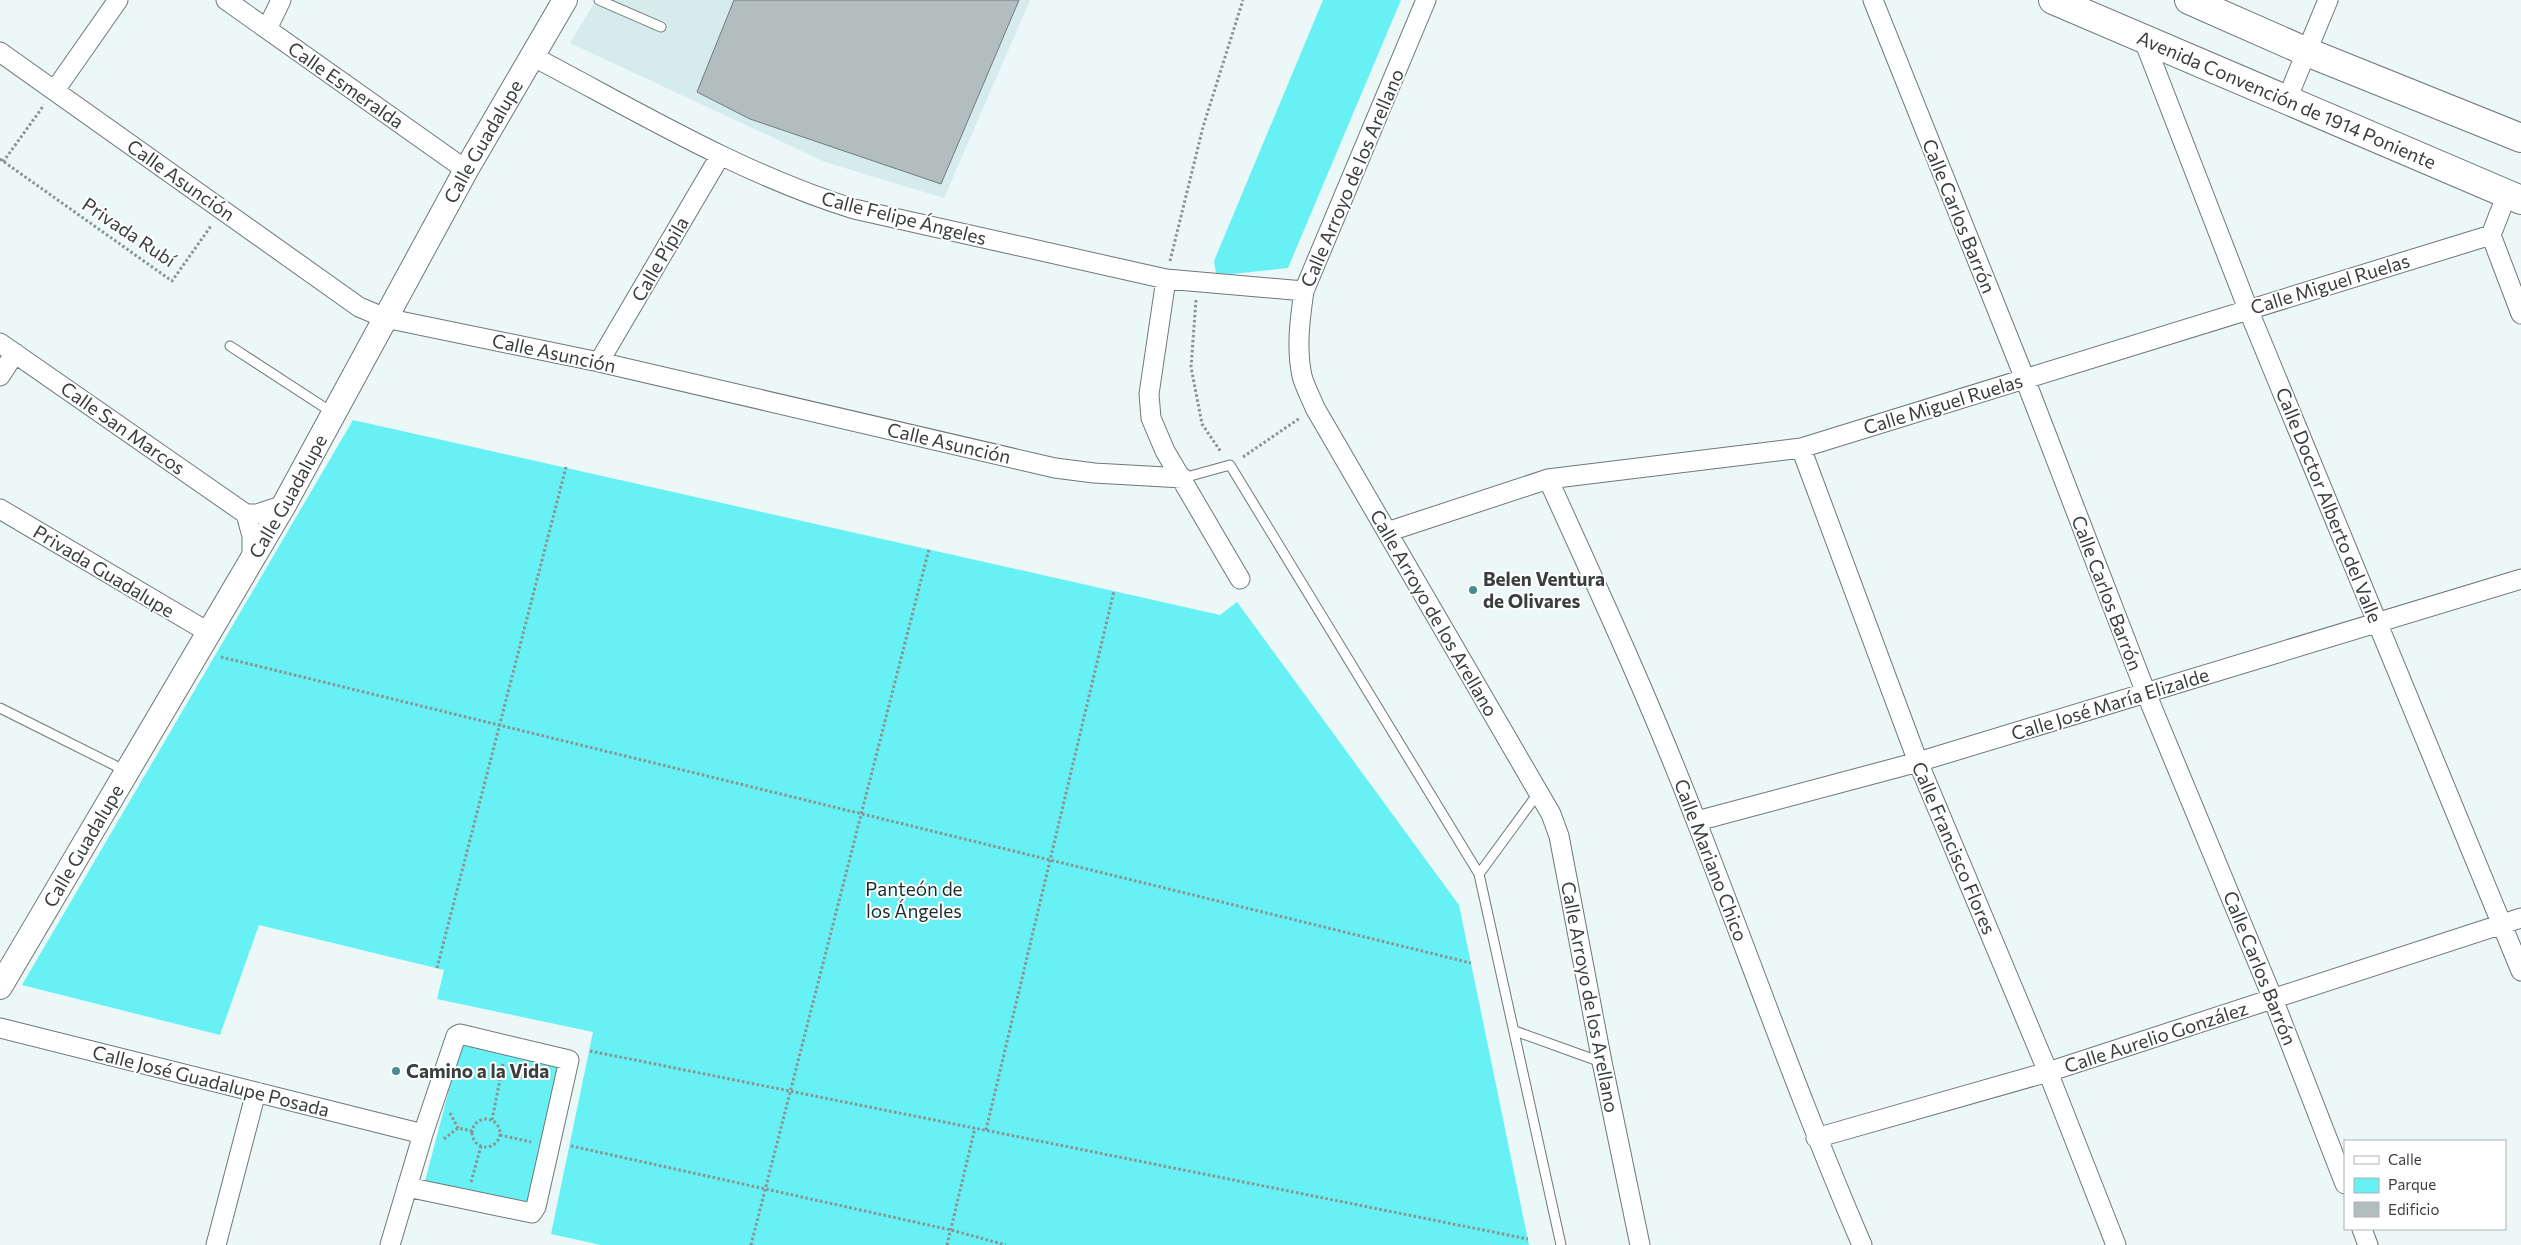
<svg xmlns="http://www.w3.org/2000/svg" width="2521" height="1245" font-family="Commissioner,sans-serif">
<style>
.built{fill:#d6ebeb}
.green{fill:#68f1f4}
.building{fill:#b2bdbd;stroke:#727c7d}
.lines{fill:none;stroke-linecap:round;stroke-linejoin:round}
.service-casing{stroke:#6e7878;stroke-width:11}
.minor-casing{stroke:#6e7878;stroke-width:21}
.tertiary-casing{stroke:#6e7878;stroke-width:26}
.primary-casing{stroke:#6e7878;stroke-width:30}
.path{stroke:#8b9292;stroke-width:3;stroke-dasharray:2.5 2.5;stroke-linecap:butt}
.service{stroke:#fff;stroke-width:9}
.minor{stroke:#fff;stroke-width:19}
.tertiary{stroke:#fff;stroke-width:24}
.primary{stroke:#fff;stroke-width:28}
.poi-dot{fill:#458d8f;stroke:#fff;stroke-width:2}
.labels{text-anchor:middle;stroke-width:4;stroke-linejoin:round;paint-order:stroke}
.street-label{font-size:19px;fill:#3a3e3e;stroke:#fff}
.poi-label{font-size:19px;font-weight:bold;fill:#3a3e3e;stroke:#fff;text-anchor:start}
.park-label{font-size:19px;fill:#162e2e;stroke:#fff}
</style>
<rect width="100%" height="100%" fill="#ecf7f7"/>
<path class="built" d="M596 0H1030L944 198 825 162 570 43Z"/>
<path class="green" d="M1323 0H1401L1288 268 1232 274 1216 273 1214 261Z
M353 420 1220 615 1237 602 1459 905 1529 1245H601L551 1234 593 1032 437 999 444 970 259 925 220 1035 22 985Z
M461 1044 562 1064 527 1207 424 1185Z"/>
<path class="building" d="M734 0H1019L941 184 750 119 697 92Z"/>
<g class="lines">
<g class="service-casing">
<path id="service" d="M599 0 661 27
M230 346 333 413
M1183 478 1230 465 1479 874 1561 1245
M0 708 126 771
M1479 874 1539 792
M1515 1031 1601 1062"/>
</g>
<g class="minor-casing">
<path id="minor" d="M226 0 466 170
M1426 0 1304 291C1300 318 1296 348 1302 376 1305 387 1311 398 1315 408L1551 814 1559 836 1602 1062 1640 1245
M1873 0 2025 379 2146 693 2273 999 2345 1184
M267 29 281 0
M2143 38 2248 309 2521 971
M0 52 359 307 385 318 599 362 1055 468 1094 473 1183 478
M532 56C637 111 741 174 854 209L1166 279 1304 291
M55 90 118 0
M2287 99 2328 0
M2491 235 2521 314
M2491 235 2507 194
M1166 279 1149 394 1151 418 1165 451 1240 579
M0 343 246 514 252 536V557
M599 362 720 156
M0 376 15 353
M1801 448 1918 762 2048 1072 2116 1245
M1548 479C1600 593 1652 706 1697 823 1752 964 1802 1106 1862 1245
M0 509 208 632
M246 514H257L284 505
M1387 532 1548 479 1801 448 2491 235
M1697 821 1918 762 2521 579
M0 1028 423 1134
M1816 1138 2048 1072 2521 918
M2362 1229 2368 1245
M216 1245 256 1092
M390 1245 423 1134 456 1036 460 1034 569 1060 536 1207 532 1213 407 1187"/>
</g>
<g class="tertiary-casing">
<g id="tertiary">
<path id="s1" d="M0 987 284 505 466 170 565 0"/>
</g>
</g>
<g class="primary-casing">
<g id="primary">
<path id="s2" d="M2053 0 2521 200"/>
<path d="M2189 0 2307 52 2521 138"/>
</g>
</g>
<path class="path" d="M0 159 172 281 211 226
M3 162 44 105
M1170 261 1203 127 1243 0
M1196 300 1191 367 1202 424 1221 452
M1243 457 1300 418
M221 657 1471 963
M437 968 566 467
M590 1051 1528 1239
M450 1113 458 1128
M472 1133a14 14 0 1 1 28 0a14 14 0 1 1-28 0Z
M492 1120 503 1064
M986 1130 1114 591
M500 1135 531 1142
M444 1139 458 1128 472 1131
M571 1146 951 1230 1006 1245
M471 1182 481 1146
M751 1245 929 549
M947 1245 975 1128"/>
<use href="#service" class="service"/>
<use href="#minor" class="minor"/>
<use href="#tertiary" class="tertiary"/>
<use href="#primary" class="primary"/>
</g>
<g class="poi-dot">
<circle cx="1473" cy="590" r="5"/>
<circle cx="396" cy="1071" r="5"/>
</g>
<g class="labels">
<g class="street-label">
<text transform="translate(346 85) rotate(35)" y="7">Calle Esmeralda</text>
<text dy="7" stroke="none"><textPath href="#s2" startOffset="254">Avenida Convención de 1914 Poniente</textPath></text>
<text dy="7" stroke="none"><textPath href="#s1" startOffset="974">Calle Guadalupe</textPath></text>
<text transform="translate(1352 178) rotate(-67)" y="7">Calle Arroyo de los Arellano</text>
<text transform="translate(181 180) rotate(35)" y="7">Calle Asunción</text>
<text transform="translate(1959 216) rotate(68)" y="7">Calle Carlos Barrón</text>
<text transform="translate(904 218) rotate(14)" y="7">Calle Felipe Ángeles</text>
<text transform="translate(129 232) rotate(34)" y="7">Privada Rubí</text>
<text transform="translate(660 259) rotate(-60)" y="7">Calle Pípila</text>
<text transform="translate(2330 284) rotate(-17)" y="7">Calle Miguel Ruelas</text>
<text transform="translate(554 353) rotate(12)" y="7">Calle Asunción</text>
<text transform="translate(1943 404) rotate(-17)" y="7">Calle Miguel Ruelas</text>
<text transform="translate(123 428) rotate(35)" y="7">Calle San Marcos</text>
<text transform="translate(949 443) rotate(13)" y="7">Calle Asunción</text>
<text dy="7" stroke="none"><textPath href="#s1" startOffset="569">Calle Guadalupe</textPath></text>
<text transform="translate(2329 505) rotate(68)" y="7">Calle Doctor Alberto del Valle</text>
<text transform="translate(104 571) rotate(31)" y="7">Privada Guadalupe</text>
<text transform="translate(2107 593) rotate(69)" y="7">Calle Carlos Barrón</text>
<text transform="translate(1434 613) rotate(60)" y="7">Calle Arroyo de los Arellano</text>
<text transform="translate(2110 704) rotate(-17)" y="7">Calle José María Elizalde</text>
<text dy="7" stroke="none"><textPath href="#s1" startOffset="164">Calle Guadalupe</textPath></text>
<text transform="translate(1954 848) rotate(67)" y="7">Calle Francisco Flores</text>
<text transform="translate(1711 860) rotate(69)" y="7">Calle Mariano Chico</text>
<text transform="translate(2260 968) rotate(68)" y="7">Calle Carlos Barrón</text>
<text transform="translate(1590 997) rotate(79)" y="7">Calle Arroyo de los Arellano</text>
<text transform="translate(2156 1037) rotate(-18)" y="7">Calle Aurelio González</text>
<text transform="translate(211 1081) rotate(14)" y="7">Calle José Guadalupe Posada</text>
</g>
<g class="poi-label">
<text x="1483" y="586">Belen Ventura<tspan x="1483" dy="22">de Olivares</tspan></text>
<text x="406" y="1078">Camino a la Vida</text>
</g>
<g class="park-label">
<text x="914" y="896">Panteón de<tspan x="914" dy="22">los Ángeles</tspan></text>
</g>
</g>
<rect x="2344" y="1140" width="162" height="90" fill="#ffffff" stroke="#b0b2b2"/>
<rect x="2354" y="1156" width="25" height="8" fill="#ffffff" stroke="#b0b2b2"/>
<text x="2388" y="1165" font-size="15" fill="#3a3e3e">Calle</text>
<rect x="2354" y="1178" width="25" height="15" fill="#68f1f4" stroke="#b0b2b2"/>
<text x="2388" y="1190" font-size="15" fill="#3a3e3e">Parque</text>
<rect x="2354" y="1202" width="25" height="15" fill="#b2bdbd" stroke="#b0b2b2"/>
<text x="2388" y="1215" font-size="15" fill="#3a3e3e">Edificio</text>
</svg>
